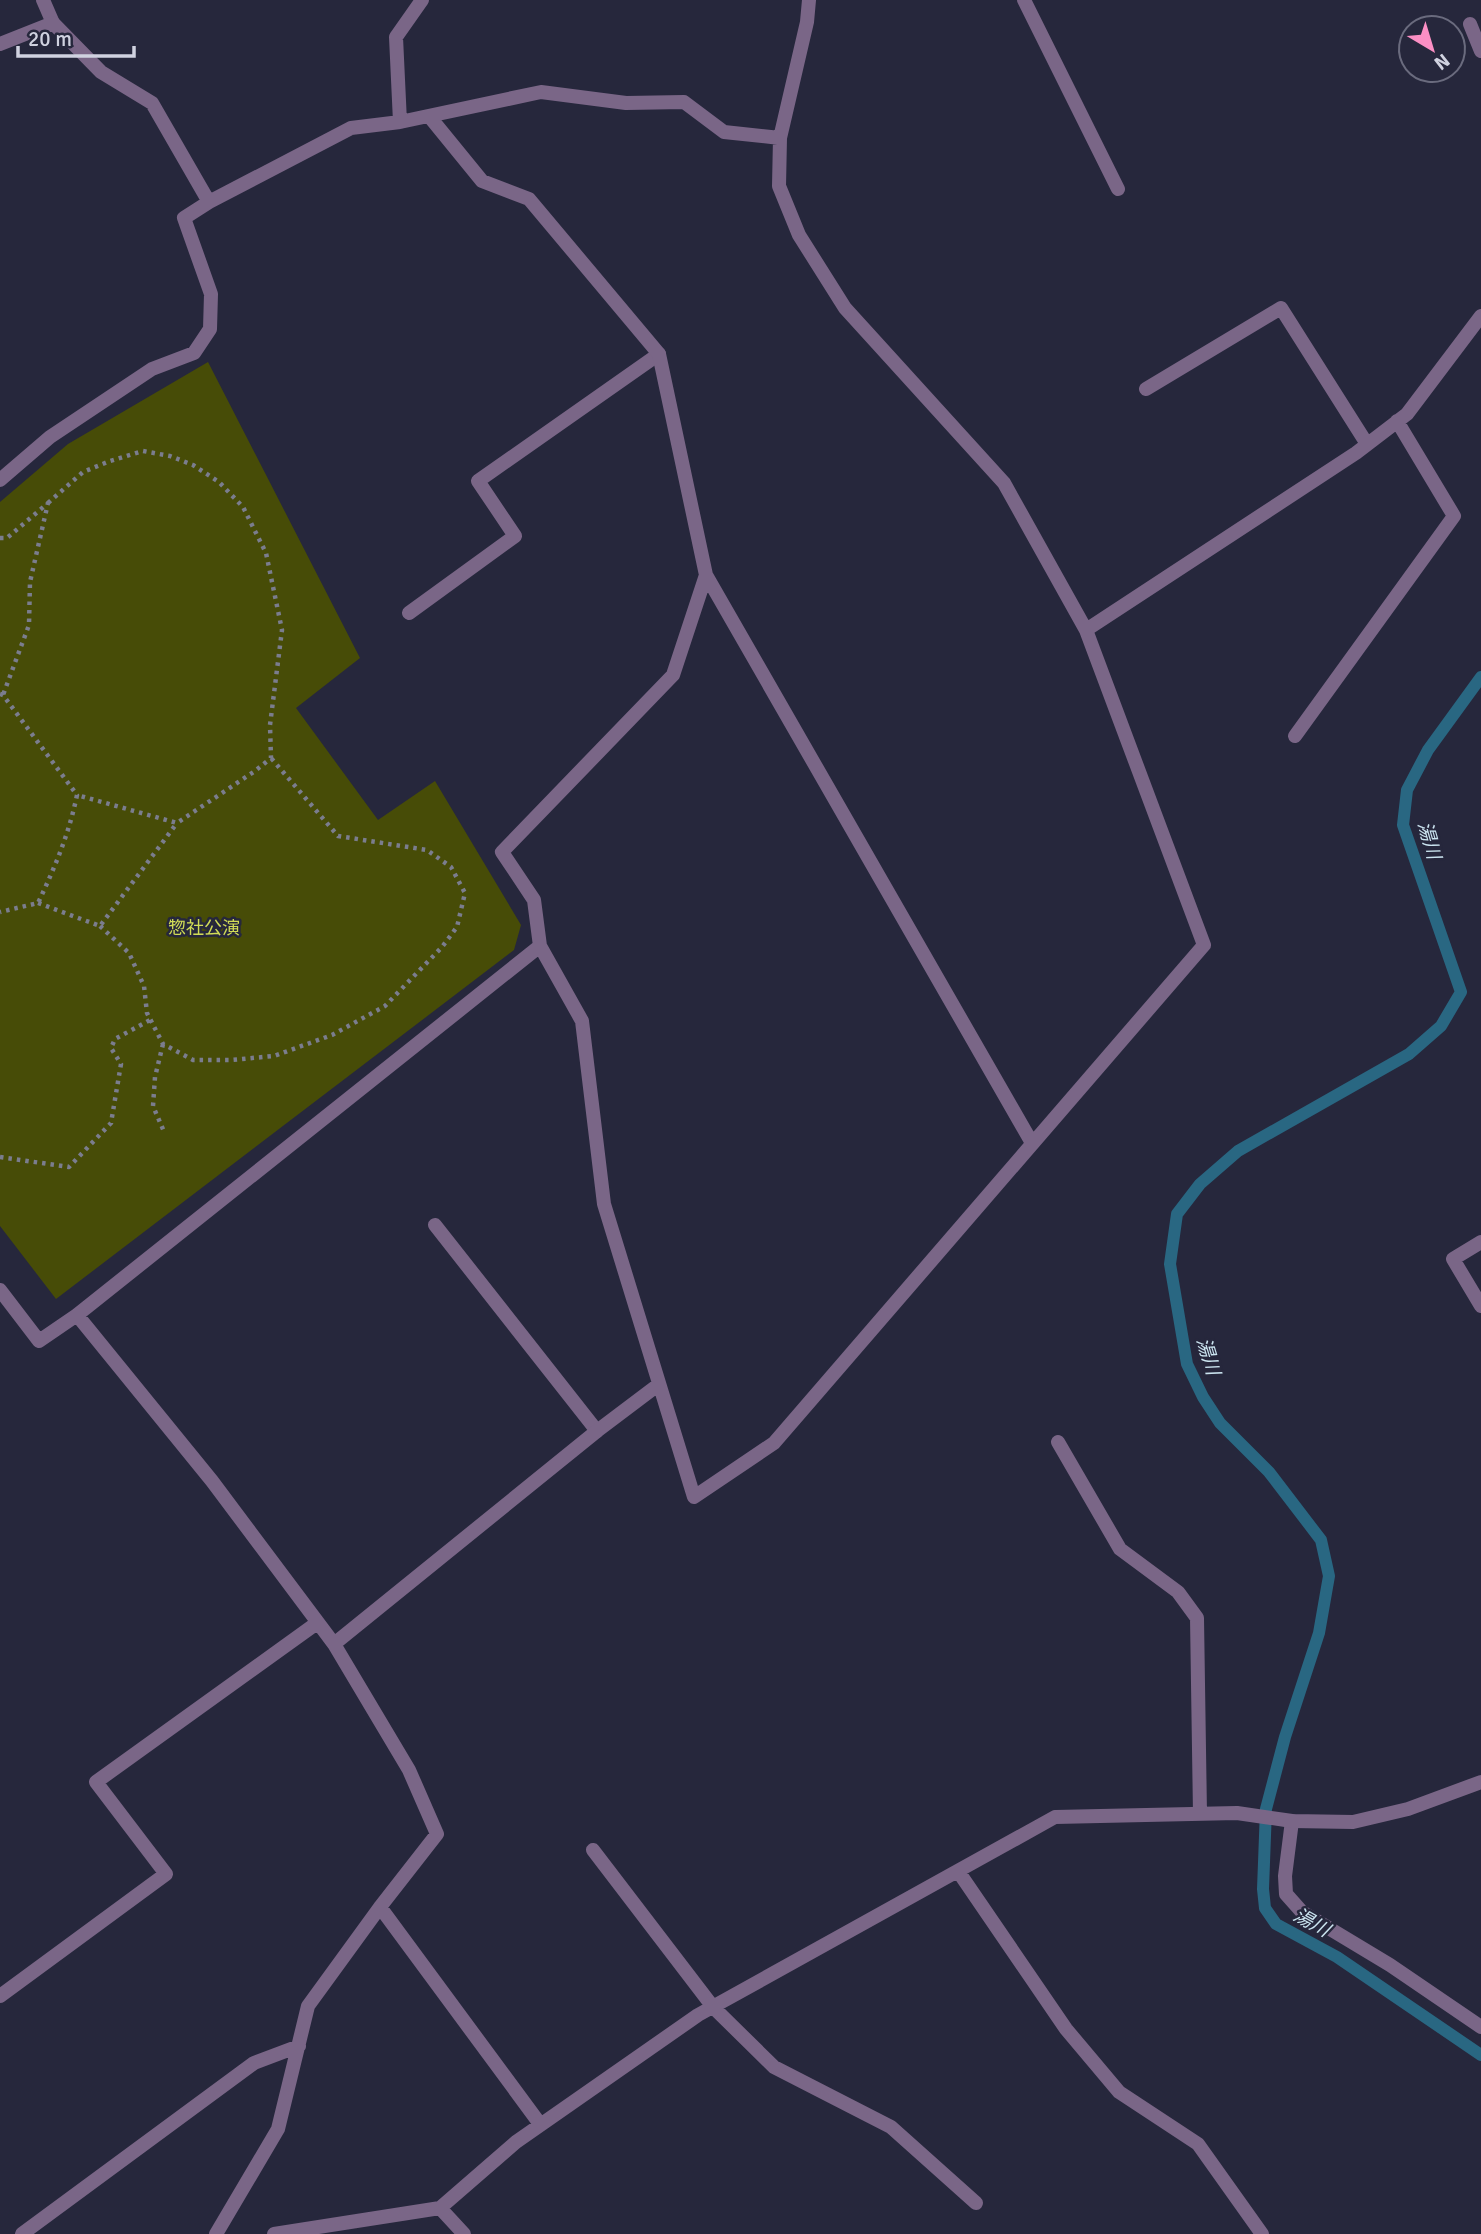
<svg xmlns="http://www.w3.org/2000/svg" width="1481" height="2234" font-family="Signika,'Noto Sans JP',sans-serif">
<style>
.green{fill:#474c07}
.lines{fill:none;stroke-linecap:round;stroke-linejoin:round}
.stream{stroke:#296782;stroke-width:12}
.path{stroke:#7b7d8e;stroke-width:4.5;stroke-dasharray:3.5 5;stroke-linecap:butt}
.lane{stroke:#7a6687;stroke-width:14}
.street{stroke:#7a6687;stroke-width:14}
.labels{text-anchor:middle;stroke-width:5;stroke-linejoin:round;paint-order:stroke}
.park-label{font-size:18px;fill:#d1dc56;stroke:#26273c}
.water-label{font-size:19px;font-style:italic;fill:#cbe4f0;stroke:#26273c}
</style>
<rect width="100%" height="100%" fill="#26273c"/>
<path class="green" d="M208 362 360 658 296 708 378 820 435 781 521 925 514 950 56 1299 0 1226V502L68 444Z"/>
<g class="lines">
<path class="stream" d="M1481 677 1428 750 1407 790 1403 825 1461 992 1441 1026 1409 1054 1238 1151 1200 1184 1177 1214 1170 1264 1187 1364 1203 1397 1220 1423 1269 1472 1321 1540 1329 1576 1319 1633 1285 1737 1266 1809 1263 1889 1265 1908 1276 1924 1337 1957 1481 2055"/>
<path class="path" d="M48 503 83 472 110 461 143 451 170 456 193 465 219 482 243 507 266 553 282 630 270 725 271 758 255 771 177 823 77 795
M0 538H7L48 503 30 582 29 625 3 695
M0 694 3 695 77 795C69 834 55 867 38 903L0 912
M38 903 100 926 177 823
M100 926 129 953 144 986 147 1013 163 1044 193 1060H231L274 1056 332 1035 385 1006 442 947 457 927 465 893 451 867 427 850 338 836 271 758
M163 1044 155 1077 153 1106 165 1134
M0 1157 69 1167 111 1123 121 1064 111 1048 115 1039 150 1020"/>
<path class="lane" d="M43 0 53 23
M1024 0 1118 189
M1470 24 1481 51
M409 613 515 536 478 481 659 354
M435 1225 597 1431
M1292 1821 1285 1876 1286 1894 1302 1912 1390 1965 1481 2027"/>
<path class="street" d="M0 44 53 23 101 72 152 103 209 202 351 128 400 122 541 92 626 103 684 102 724 132 780 138
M429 116 482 181 529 199 659 354 706 575 673 675 502 852 534 900 540 946 582 1021 604 1204 694 1497 774 1443 1204 945 1086 630 1004 483 845 308 799 235 779 186 780 138 807 22 809 0
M400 122 396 37 422 0
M1146 389 1281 308 1367 444
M0 480 50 437 152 369 194 353 210 329 211 294 184 218 209 202
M706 575 1032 1143
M1086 630 1356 453 1407 414 1481 316
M1295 736 1454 516 1397 421
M1481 1242 1453 1259 1481 1306
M0 1290 39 1341 77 1315 212 1481 334 1644 409 1770 437 1834 380 1907 308 2006 278 2129 216 2234
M77 1315 540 946
M1058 1442 1120 1549 1178 1592 1197 1618 1200 1814
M334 1644 597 1431 658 1385
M593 1850 713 2007 774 2067 891 2127 976 2203
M958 1871 1066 2029 1119 2092 1198 2144 1262 2234
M380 1907 540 2124
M0 1996 166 1874 96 1782 317 1623
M440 2208 464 2234
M22 2234 254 2063 299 2046
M274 2234 440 2208 516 2142 698 2015 1055 1817 1237 1813 1292 1821 1353 1822 1408 1809 1481 1782"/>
</g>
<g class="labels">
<g class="park-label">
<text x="204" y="934">惣社公演</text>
</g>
<g class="water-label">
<text transform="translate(1430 840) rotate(74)" y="7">湯川</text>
<text transform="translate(1209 1356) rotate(73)" y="7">湯川</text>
<text transform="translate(1312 1922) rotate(29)" y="7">湯川</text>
</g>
</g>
<g transform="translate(1432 49) rotate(142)"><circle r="33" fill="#26273c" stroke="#6a6b7e" stroke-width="2"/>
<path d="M0-5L12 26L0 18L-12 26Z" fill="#fb8fc4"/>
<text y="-10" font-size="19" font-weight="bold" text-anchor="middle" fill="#d0d2e0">N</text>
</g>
<path d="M18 46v10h116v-10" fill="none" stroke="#d0d2e0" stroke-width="3.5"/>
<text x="28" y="46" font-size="21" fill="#d0d2e0" stroke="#26273c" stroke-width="5" paint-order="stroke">20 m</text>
</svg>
